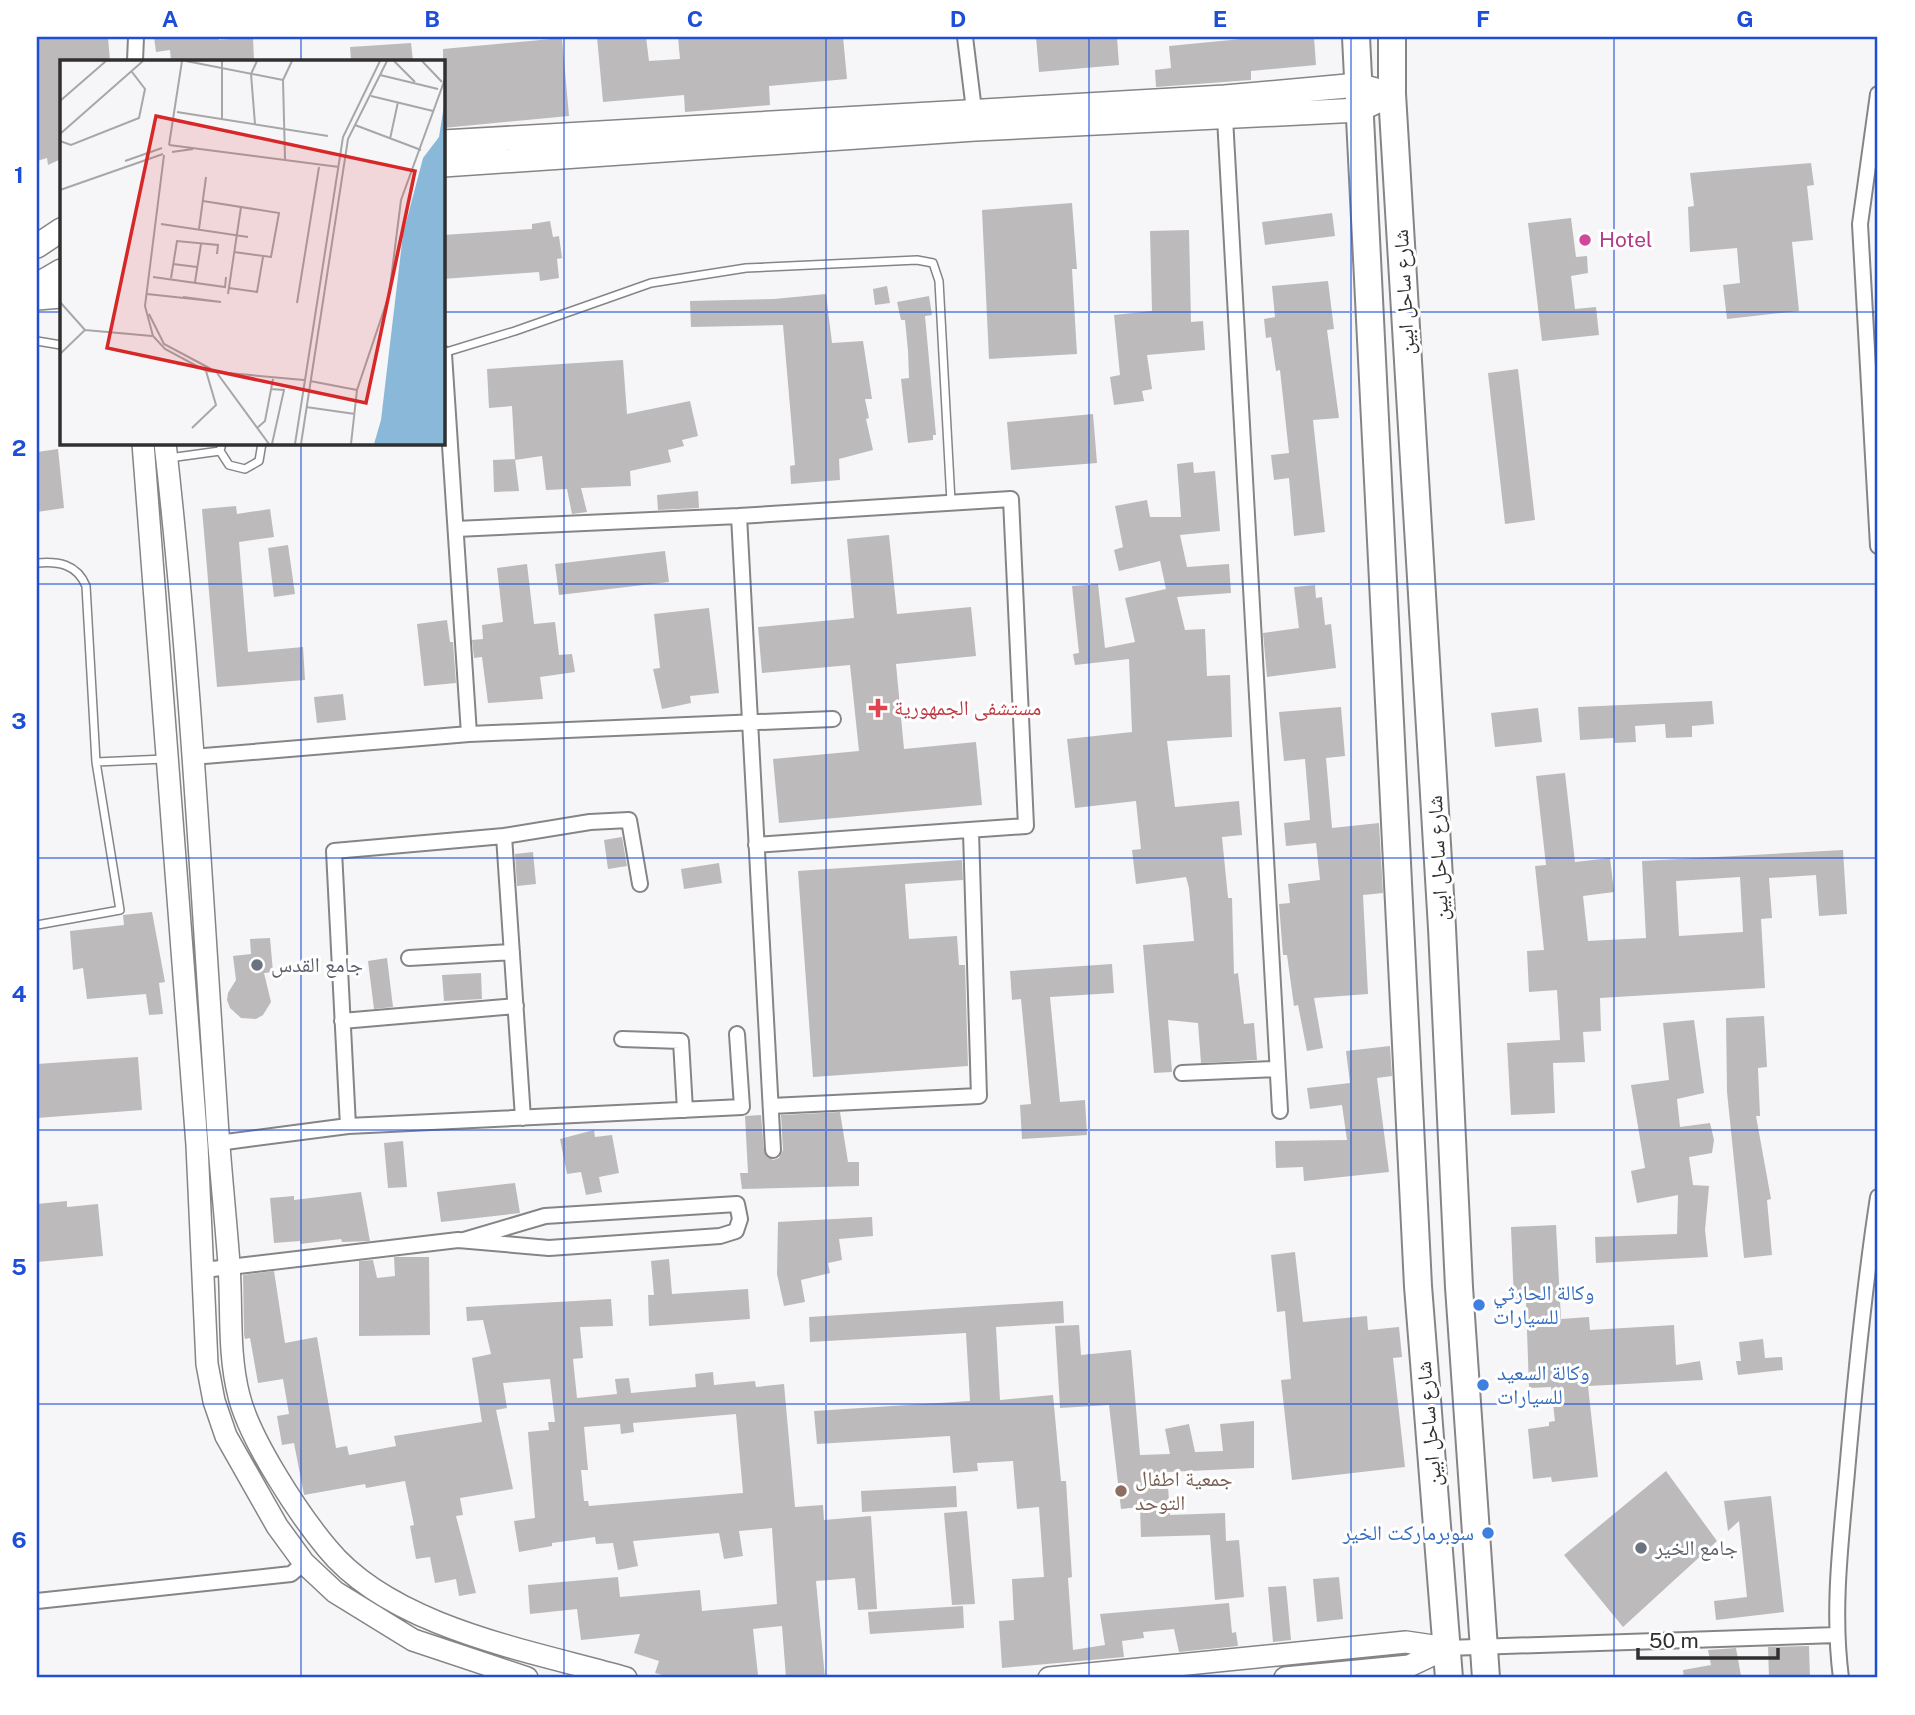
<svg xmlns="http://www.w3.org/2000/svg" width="1915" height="1715" font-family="'Public Sans','Noto Naskh Arabic',sans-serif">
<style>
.building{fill:#bcbabb;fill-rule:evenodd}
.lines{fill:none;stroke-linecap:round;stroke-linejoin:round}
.lane-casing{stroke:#858587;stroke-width:10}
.street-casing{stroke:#858587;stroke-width:18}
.secondary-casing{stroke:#858587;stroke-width:24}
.primary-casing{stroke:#858587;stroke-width:26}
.highway-casing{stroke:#858587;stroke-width:30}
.lane{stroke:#fff;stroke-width:7}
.street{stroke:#fff;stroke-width:14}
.secondary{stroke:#fff;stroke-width:21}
.primary{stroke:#fff;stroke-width:23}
.highway{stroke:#fff;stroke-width:26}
.grid{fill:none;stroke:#1d4ed8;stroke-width:2;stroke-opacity:0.55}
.hotel-dot{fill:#d1479c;stroke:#fff;stroke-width:2.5}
.health-dot{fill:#e0444e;stroke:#fff;stroke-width:2.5}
.worship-dot{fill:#6b7280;stroke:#fff;stroke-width:2.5}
.shop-dot{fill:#3f7fe0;stroke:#fff;stroke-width:2.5}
.education-dot{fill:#8d6e63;stroke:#fff;stroke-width:2.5}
.labels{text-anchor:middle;stroke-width:6;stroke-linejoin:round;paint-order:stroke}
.hotel-label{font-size:21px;fill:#b23c85;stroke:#fff;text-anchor:start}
.street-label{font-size:21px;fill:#303031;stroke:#fff}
.health-label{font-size:21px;fill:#be3a42;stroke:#fff;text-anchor:start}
.worship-label{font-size:21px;fill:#5b616d;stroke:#fff;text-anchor:start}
.shop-label{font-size:21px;fill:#366cbe;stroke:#fff;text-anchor:start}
.education-label{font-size:21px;fill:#785e54;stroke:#fff;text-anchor:start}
.inset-road{fill:none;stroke:#a7a7a8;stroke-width:2}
.view{fill:#d62828;fill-opacity:0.15;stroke:#d62828;stroke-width:3.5}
.inset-edge{fill:none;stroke:#303031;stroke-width:3.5}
.neatline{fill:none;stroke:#1d4ed8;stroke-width:2.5}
.grid-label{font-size:23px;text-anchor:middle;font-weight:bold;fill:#1d4ed8}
</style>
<rect width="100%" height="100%" fill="#f6f6f8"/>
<path class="building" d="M37 37H108L110 61H61V159L48 165 47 158 37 161Z
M154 37H219V40L253 37 254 61H171L170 50 156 52Z
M597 37H646L649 61 680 59 678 37H843L847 79 769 86 770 105 685 112 684 95 603 102Z
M1036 37H1117L1119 65 1039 72Z
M1314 37 1316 65 1251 71V80L1156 87 1155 70 1171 68 1169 46 1262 37Z
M562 38 569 116 443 128V49Z
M411 43 413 61H351L350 47Z
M1811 163 1814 185 1807 186 1813 240 1792 242 1799 311 1727 319 1723 285 1740 283 1737 248 1690 252 1688 207 1694 206 1690 173Z
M1072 203 1077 269H1072L1077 354 989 359 982 210Z
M1332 213 1335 236 1265 245 1262 222Z
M1571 218 1576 257 1587 256 1588 273 1571 276 1575 309 1596 307 1599 335 1542 341 1528 223Z
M550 221 553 237 559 236 562 258 557 259 559 278 540 281 539 272 443 279V235L532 229V224Z
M1189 230 1191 322 1203 321 1205 350 1147 355 1152 389 1142 391 1144 401 1114 405 1110 377 1120 375 1114 315 1152 311 1150 231Z
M1328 281 1334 329 1327 330 1339 418 1313 420 1325 532 1294 536 1289 478 1274 480 1271 455 1289 453 1280 370 1276 371 1271 337 1266 338 1264 319 1275 317 1272 286Z
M887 286 890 303 875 305 873 289Z
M826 294 832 343 863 341 872 399H865L869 418 866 419 873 450 839 459 840 480 791 484 790 466 795 465 783 325 691 327 690 301 774 299Z
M929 296 932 315 925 316 936 435H933V440L908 443 901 379 909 378 908 351 905 320H901L897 302Z
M623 360 627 414 690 401 698 436 682 440 684 446 668 450 671 462 630 471 631 486 581 488 587 512 572 514 567 489 546 490 542 456 515 460 512 406 489 408 487 369Z
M1518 369 1535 520 1505 524 1488 373Z
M1093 414 1097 463 1011 470 1007 422Z
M58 449 64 508 37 512V452Z
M515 459 519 491 494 492 493 460Z
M1193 462 1194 473 1215 471 1220 531 1180 535 1187 567 1229 564 1231 593 1177 597 1185 630 1205 629 1207 676 1230 675 1232 737 1167 741 1175 807 1239 801 1242 835 1222 837 1228 898H1232L1234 974 1238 973 1244 1024 1254 1023 1257 1060 1201 1063 1198 1023 1168 1020 1172 1072 1154 1073 1143 945 1194 941 1189 888 1186 877 1136 884 1132 850 1141 849 1136 801 1075 808 1067 739 1132 732 1129 659 1075 665 1073 654 1079 653 1072 586 1098 584 1105 648 1135 642 1125 598 1166 589 1160 561 1119 571 1114 550 1123 547 1115 506 1147 500 1150 517H1181L1177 464Z
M698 491 699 508 658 510 657 495Z
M236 506 237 514 270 509 274 537 239 542 248 652 303 647 305 680 217 687 202 509Z
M889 535 897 614 971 607 976 656 896 664 904 749 976 742 982 805 779 823 773 759 859 751 850 665 762 673 758 627 854 618 847 539Z
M288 545 295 594 274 597 268 548Z
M665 551 669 582 559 595 555 564Z
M527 564 534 624 555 622 559 655 572 654 575 672 540 677 543 699 488 703 482 657 474 658 472 640 483 639 482 625 503 622 497 568Z
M1315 585 1316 598 1322 597 1325 625 1331 624 1336 668 1267 677 1263 633 1299 628 1294 587Z
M709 608 719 693 690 696 691 703 662 709 653 669 660 668 654 614Z
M447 620 450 642H453L456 683 424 686 417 624Z
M343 694 346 720 317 723 314 697Z
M1712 701 1714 724 1692 726V737L1666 738 1665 724 1635 726 1636 742 1614 743V738L1580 740 1578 707Z
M1341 707 1345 756 1326 758 1332 828 1379 823 1383 893 1363 895 1368 994 1314 998 1323 1048 1307 1051 1298 1005 1294 1006 1287 955H1283L1279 904 1290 903 1288 884 1320 880 1316 843 1286 846 1284 823 1310 820 1305 759 1284 761 1279 712Z
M1538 708 1542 742 1495 747 1491 713Z
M1565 773 1575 862 1610 858 1614 892 1583 896 1588 941 1646 938 1642 861 1843 850 1847 914 1819 916 1816 875 1769 878 1772 918 1761 919 1765 988 1600 998 1601 1031 1583 1032 1585 1062 1553 1063 1555 1113 1511 1115 1507 1043 1560 1040 1557 990 1529 992 1527 951 1544 950 1535 866 1546 865 1536 776ZM1740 877 1743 932 1679 936 1676 881Z
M622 837 627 866 608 869 604 840Z
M533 852 536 884 517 886 515 854Z
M962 860 963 880 905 884 909 939 957 936 959 965H965L968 1066 813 1077 798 871Z
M719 863 722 883 684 889 681 869Z
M152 912 165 982 159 983 163 1014 149 1015 146 994 87 999 83 968 73 970 70 931 124 925 123 915Z
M270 938 273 972 264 973 271 1002 263 1015 256 1019 241 1018 230 1008 227 1000 228 993 236 980 233 956 251 954 250 939Z
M387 958 393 1007 374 1009 368 961Z
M1112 964 1114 993 1050 997 1060 1102 1085 1100 1087 1135 1022 1139 1020 1105 1031 1104 1021 999 1012 1000 1010 971Z
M481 973 482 999 444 1001 442 975Z
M1764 1016 1767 1067 1758 1068 1760 1116H1756L1771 1199 1767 1200 1772 1255 1744 1258 1727 1092 1726 1018Z
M1694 1020 1704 1093 1677 1099 1680 1127 1710 1123 1714 1140 1712 1153 1689 1157 1693 1185 1709 1186 1705 1230 1708 1257 1596 1263 1595 1237 1677 1234 1678 1195 1637 1203 1631 1171 1645 1168 1631 1085 1669 1080 1663 1023Z
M1390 1046 1392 1076 1377 1078 1389 1172 1304 1181 1303 1167 1276 1168 1275 1141 1347 1140 1342 1105 1310 1109 1307 1088 1350 1083 1346 1051Z
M138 1057 142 1110 37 1118V1064Z
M840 1112 848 1162H859V1186L742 1189 740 1173H748L745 1116 761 1115 764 1151 773 1160 779 1158 783 1150 781 1115Z
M594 1130 595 1137 612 1135 619 1173 599 1177 602 1192 586 1195 581 1172 567 1174 560 1139Z
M403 1141 407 1187 388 1188 384 1143Z
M515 1183 520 1213 441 1222 437 1192Z
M361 1192 370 1241 342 1242 341 1239 300 1244V1241L274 1243 270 1198 294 1196V1200Z
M67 1201V1207L98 1204 103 1256 37 1262V1204Z
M872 1217 873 1236 839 1239 842 1260 828 1263 830 1273 801 1280 805 1302 784 1306 777 1274 778 1222Z
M1556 1225 1561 1319 1589 1317 1590 1330 1674 1325 1676 1365 1700 1361 1703 1380 1588 1386 1598 1477 1552 1482 1551 1477 1533 1479 1528 1429 1549 1426V1422L1555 1421 1551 1387 1529 1388 1526 1302H1514L1511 1227Z
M1295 1252 1303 1322 1367 1316 1368 1330 1399 1327 1402 1357 1393 1358 1405 1467 1292 1480 1281 1380 1291 1379 1285 1311 1277 1312 1271 1255Z
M394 1257H429L430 1335 359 1336V1261L373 1260 377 1278 395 1276Z
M669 1259 672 1294 748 1289 750 1319 649 1326 648 1295H654L651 1261Z
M274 1271 285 1343 317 1337 336 1448 347 1446 349 1455 396 1446 394 1436 482 1422 472 1358 491 1354 483 1320 467 1321 466 1307 611 1299 613 1326 580 1327 583 1358 573 1359 577 1398 617 1394 615 1379 629 1378 631 1393 696 1387 695 1374 713 1372 714 1385 755 1381 756 1387 784 1384 795 1507 823 1505 824 1520 871 1516 877 1609 858 1610 855 1578 816 1581 825 1678H786L782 1626 753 1629 758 1675 734 1678H673L655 1673 659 1661 634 1653 640 1634 581 1640 577 1609 530 1614 528 1585 618 1577 620 1597 700 1590 702 1611 777 1604 772 1528 739 1531 743 1556 724 1559 719 1533 633 1541 638 1566 618 1570 613 1543 596 1544 595 1537 552 1543V1546L519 1552 514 1521 535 1518 528 1432 549 1430 548 1422H555L550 1379 503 1383 507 1408 496 1410 513 1489 460 1498 463 1515 456 1516 476 1593 459 1596 456 1579 435 1583 430 1557 416 1559 410 1526 414 1525 405 1481 366 1488 365 1484 304 1495 294 1443 282 1445 277 1416 289 1414 283 1379 258 1383 250 1338 245 1339 244 1334 243 1275ZM736 1414 743 1493 589 1506 588 1501H584L581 1470H588L584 1427 620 1424 621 1434 634 1432 633 1423Z
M1063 1301 1064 1323 996 1327 1000 1400 1053 1395 1061 1481H1066L1072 1577 1068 1578 1073 1650 1105 1645 1100 1614 1229 1603 1232 1633 1236 1632 1238 1646 1179 1652 1174 1629 1143 1632 1144 1638 1122 1641 1124 1657 1002 1668 999 1621 1014 1620 1012 1579 1044 1577 1039 1507 1017 1509 1013 1461 977 1463 978 1471 953 1473 950 1436 817 1444 814 1411 970 1401 966 1333 810 1342 809 1317Z
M1079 1325 1081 1355 1131 1350 1140 1455 1170 1454 1165 1429 1189 1424 1195 1452 1223 1451 1220 1424 1254 1421V1468L1167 1472 1170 1515 1225 1513 1226 1541 1239 1540 1244 1597 1215 1600 1210 1535 1141 1537 1140 1507 1121 1509 1109 1405 1060 1408 1055 1326Z
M1763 1339 1765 1358 1782 1357 1783 1370 1738 1375 1736 1361H1741L1739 1342Z
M1666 1471 1717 1541 1623 1627 1564 1555Z
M956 1486 957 1507 862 1512 861 1491Z
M1771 1496 1784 1612 1716 1620 1714 1601 1747 1597 1739 1521 1728 1531 1724 1501Z
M967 1511 975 1604 952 1605 944 1513Z
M1339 1577 1343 1619 1317 1622 1313 1579Z
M1286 1586 1291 1640 1273 1642 1268 1587Z
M963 1606 964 1628 870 1634 868 1612Z
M1809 1646 1810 1678H1769L1768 1647Z
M1736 1648 1741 1676 1684 1678 1683 1670 1711 1665 1708 1650Z"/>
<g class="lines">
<g class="lane-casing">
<path id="lane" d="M37 341 61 345
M443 353 515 331 651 283 746 268 917 260 933 263 939 281 951 502
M222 443 220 451 229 465 245 469 259 461 262 443
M169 458 220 451
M37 563C58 561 77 564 86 586L96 762 120 910 37 925
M96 762 165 759"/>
</g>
<g class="street-casing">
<path id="street" d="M965 37 974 110
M135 61 136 37
M1878 94 1860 224 1878 546
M1225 118 1280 1111
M444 354 469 734
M739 516 773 1150
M456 529 739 516 1011 499 1026 826 756 845
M192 757 469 734 833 719
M504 836 523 1118
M409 958 512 952
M342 1021 516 1006
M622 1039 681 1041 685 1110
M1182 1073 1275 1069
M771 1106 979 1096 971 832
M348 1126 334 851 504 836 590 822 629 820 640 884
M218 1143 348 1126 742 1107 737 1034
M204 1270 458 1240 549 1248 720 1236 736 1231 740 1219 737 1204 545 1216 464 1240
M37 1601 291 1574 304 1563
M1447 1648 1836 1635
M1841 1678C1832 1610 1841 1540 1847 1472 1855 1380 1864 1288 1878 1197"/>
</g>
<g class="secondary-casing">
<path id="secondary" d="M143 443 197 1145 207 1364 214 1401 226 1436 277 1526 304 1563 335 1592 413 1640 527 1678
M165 443C190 662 201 883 216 1103 219 1157 225 1210 229 1264 232 1308 228 1354 239 1396 250 1440 298 1513 327 1548 392 1628 532 1651 626 1678
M1049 1678 1406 1642 1447 1648
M1285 1678 1409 1666 1447 1648"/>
</g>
<g class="primary-casing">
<path id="primary" d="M443 142 1225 97 1358 85 1376 90
M443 165 975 129 1359 110 1392 94
M37 246 61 230
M37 285 61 271
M37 298 61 296"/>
</g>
<g class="highway-casing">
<path id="highway" d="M1356 37 1418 1286 1449 1678
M1392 37V94L1442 928 1459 1287 1486 1678"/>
</g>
<use href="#lane" class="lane"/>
<use href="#street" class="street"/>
<use href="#secondary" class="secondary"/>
<use href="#primary" class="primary"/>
<use href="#highway" class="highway"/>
</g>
<path class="grid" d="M301 37V61M564 37V1678M826 37V1678M1089 37V1678M1351 37V1678M1614 37V1678M37 312H61M443 312H1878M301 443V1678M37 584H1878M37 858H1878M37 1130H1878M37 1404H1878"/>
<circle class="hotel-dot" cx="1585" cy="240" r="7"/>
<path class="health-dot" d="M874.5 697.5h7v7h7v7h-7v7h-7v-7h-7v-7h7z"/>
<g class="worship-dot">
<circle cx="257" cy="965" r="7"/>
<circle cx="1641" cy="1548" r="7"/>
</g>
<g class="shop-dot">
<circle cx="1479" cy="1305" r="7"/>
<circle cx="1483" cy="1385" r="7"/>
<circle cx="1488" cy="1533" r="7"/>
</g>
<circle class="education-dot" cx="1121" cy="1491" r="7"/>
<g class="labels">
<g class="hotel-label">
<text x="1599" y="247">Hotel</text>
</g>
<g class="street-label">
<text transform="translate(1404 292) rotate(-93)" y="7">شارع ساحل ابين</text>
<text transform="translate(1438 858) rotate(-93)" y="7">شارع ساحل ابين</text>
<text transform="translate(1429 1424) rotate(-95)" y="7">شارع ساحل ابين</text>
</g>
<g class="health-label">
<text x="894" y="715">مستشفى الجمهورية</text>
</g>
<g class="worship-label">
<text x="271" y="972">جامع القدس</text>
<text x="1655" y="1555">جامع الخير</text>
</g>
<g class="shop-label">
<text x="1493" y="1300">وكالة الحارثي<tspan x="1493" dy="24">للسيارات</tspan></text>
<text x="1497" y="1380">وكالة السعيد<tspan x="1497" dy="24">للسيارات</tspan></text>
<text x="1474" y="1540" text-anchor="end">سوبرماركت الخير</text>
</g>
<g class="education-label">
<text x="1135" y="1486">جمعية اطفال<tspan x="1135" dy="24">التوحد</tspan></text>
</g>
</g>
<g transform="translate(60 60)">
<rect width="385" height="385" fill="#f6f6f8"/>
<path d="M385 39V384H314L321 360 343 174 363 98 379 77Z" fill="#8ab8d8"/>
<path class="inset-road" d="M126 1 223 20M162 1V58M334 1 355 22M362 1 382 22M320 15 378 29M311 36 373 51M0 41 46 1M117 52 268 76M195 64 191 14 197 1M295 65 361 90M0 74 83 1M330 79 338 42M0 81 11 85 79 58 85 29 72 12M109 85 122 1M109 85 279 107M112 92 133 89M104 95 85 246 93 276 105 289 146 311 244 320M225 99 223 20 232 1M65 101 102 88M0 130 103 94M143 141 219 153 211 197 174 192M101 164 188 177M139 169 146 117M113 204 137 207M93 217 165 227 166 217M111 218 117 181 158 185 157 194M135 222 141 184M169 228 197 232 203 197M87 234 161 242 123 237M168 234 181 147M0 242 25 270 0 294M237 243 259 107M89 254 104 284 151 309M25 270 92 276M157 313 209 384M250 321 297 330M211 329 224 330 212 384M246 347 295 354M132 368 156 345 146 311M197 368 205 361 213 319M235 384 283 77 320 1M241 384 288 79 327 1M291 384 297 330 329 235 341 140 385 19"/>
<path class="view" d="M96 56 355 111 306 343 47 288Z"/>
<rect width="385" height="385" class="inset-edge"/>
</g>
<rect width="1915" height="1715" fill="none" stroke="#ffffff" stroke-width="77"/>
<path d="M1638 1648v10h140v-10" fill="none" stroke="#303031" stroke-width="3.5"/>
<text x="1649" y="1648" font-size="21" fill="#303031" stroke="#ffffff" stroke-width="5" paint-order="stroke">50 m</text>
<rect x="38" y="38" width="1838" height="1638" class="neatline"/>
<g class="grid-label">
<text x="170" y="27">A</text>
<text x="432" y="27">B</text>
<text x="695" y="27">C</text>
<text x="958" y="27">D</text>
<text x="1220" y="27">E</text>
<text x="1483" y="27">F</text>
<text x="1745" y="27">G</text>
<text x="19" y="183">1</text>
<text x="19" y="456">2</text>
<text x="19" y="729">3</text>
<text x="19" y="1002">4</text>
<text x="19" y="1275">5</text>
<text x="19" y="1548">6</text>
</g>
</svg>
